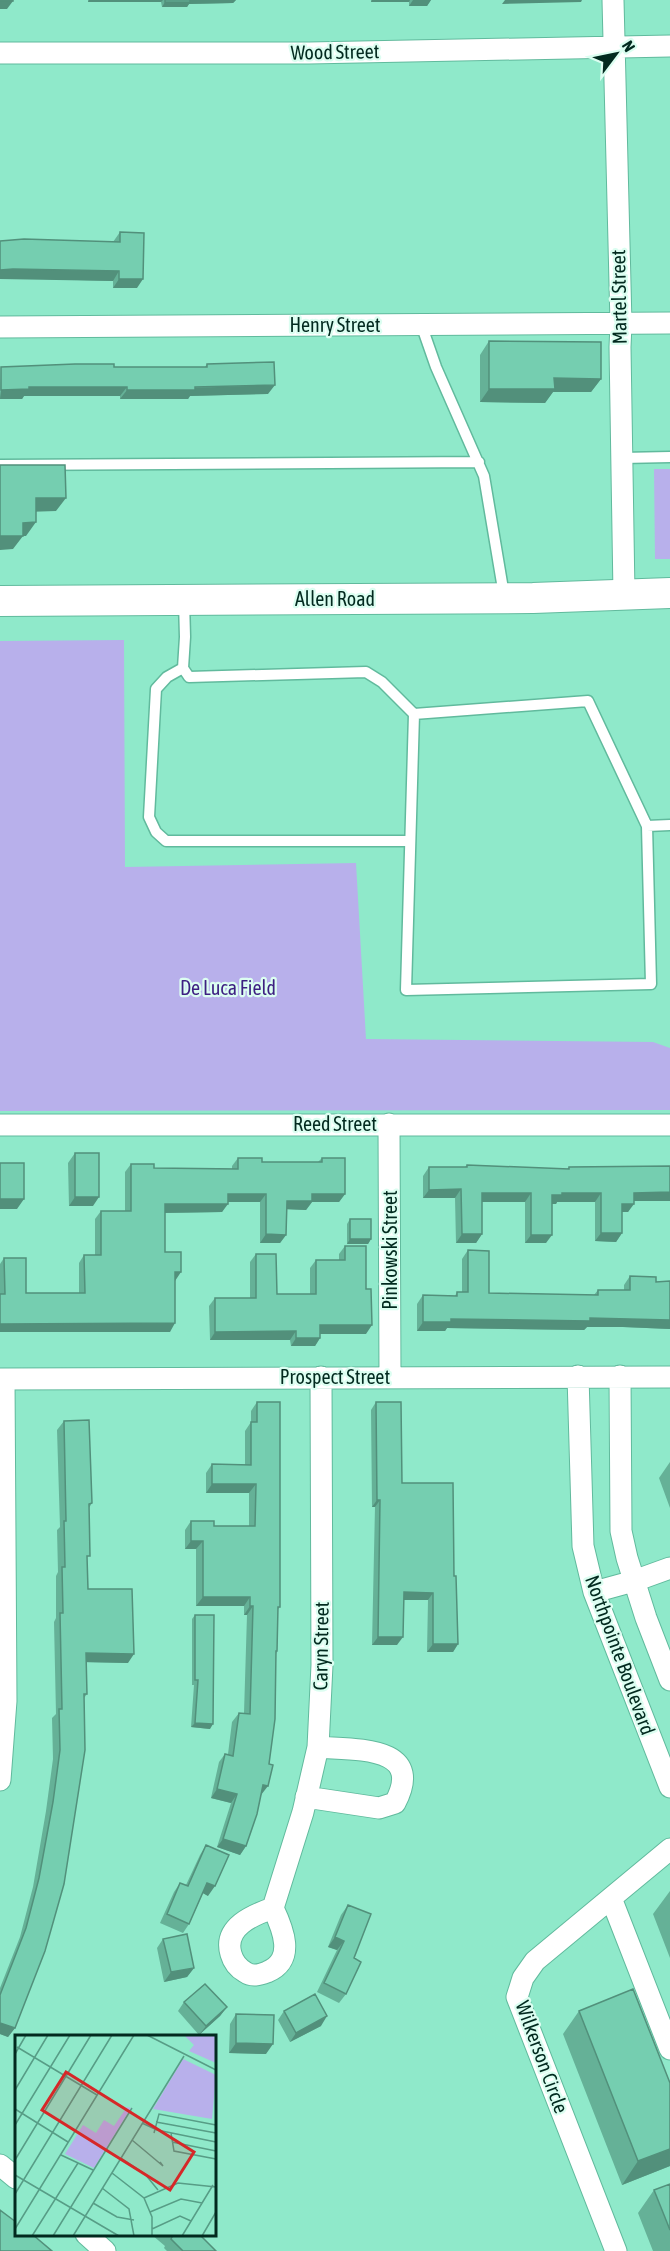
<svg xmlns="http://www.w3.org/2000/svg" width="670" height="2251" font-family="'Asap Condensed',sans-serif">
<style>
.green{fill:#b8b0eb}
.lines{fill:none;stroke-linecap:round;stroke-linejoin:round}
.service-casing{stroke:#61ba9d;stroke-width:13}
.minor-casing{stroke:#61ba9d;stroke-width:23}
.secondary-casing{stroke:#61ba9d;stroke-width:32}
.service{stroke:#fff;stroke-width:10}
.minor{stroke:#fff;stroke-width:21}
.secondary{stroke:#fff;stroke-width:30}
.wall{fill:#65b197}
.shaded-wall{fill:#52907b}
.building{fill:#75ceb0;stroke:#52907b;stroke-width:1.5}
.labels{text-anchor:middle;stroke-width:4.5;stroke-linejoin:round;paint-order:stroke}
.street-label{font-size:20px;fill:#022a1f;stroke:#dcfef1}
.park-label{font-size:20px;fill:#3d1f81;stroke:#dcfef1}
.inset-road{fill:none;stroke:#579d86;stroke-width:1.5}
.view{fill:#d62828;fill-opacity:0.15;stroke:#d62828;stroke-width:3}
.inset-edge{fill:none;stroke:#022a1f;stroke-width:3}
</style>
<rect width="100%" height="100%" fill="#8fe9ca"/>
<path class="green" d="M654 469H670V559H655Z
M124 640 125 867 356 863 366 1039 653 1042 670 1048V1110L0 1111V641Z"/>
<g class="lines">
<g class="service-casing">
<path id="service" d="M421 324 436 367 484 476 504 595
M622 458 670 457
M0 465 479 462
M184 601 185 637 183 668 189 677 366 672 382 682 414 714
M183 668 167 677 156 689 149 817 156 832 166 841H410
M588 701 647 826 651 984 406 990 414 714Z
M647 826 670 825"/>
</g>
<g class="minor-casing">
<path id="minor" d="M613 0 621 324 620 347 624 594
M0 53H309L670 46
M0 327 670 323
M389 1124 390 1377
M0 1125H670
M578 1376 583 1546 594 1592 670 1787
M620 1376 621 1531 627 1558 646 1618 670 1680
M0 1379 670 1377
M594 1592 634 1581 670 1568
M0 1780 6 1701 4 1379
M306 1797 379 1808 395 1803C426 1745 354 1750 318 1747
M611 1898 670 2049
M273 1908C253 1915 223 1927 231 1954 233 1961 238 1968 245 1972 252 1977 259 1975 267 1972 296 1960 283 1929 273 1908L303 1812 318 1747 322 1665 321 1377
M0 2165 16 2178
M86 2234 105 2251
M616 2251 517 1997 523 1978 535 1961 670 1849"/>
</g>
<g class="secondary-casing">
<path id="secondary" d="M0 601 533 598 670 593"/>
</g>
<use href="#service" class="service"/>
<use href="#minor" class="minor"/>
<use href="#secondary" class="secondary"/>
</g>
<path class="wall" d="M88 0H236L233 3 189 4 187 7H162L161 2H88Z
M371 0H431L427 6H409V2H371Z
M120 232 137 288H113V281L7 278 113 242Z
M489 341 601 379 591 392H553L545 403 480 402V355Z
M207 364 268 394 190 396 188 399H120V396H24L22 399H0L1 367H205Z
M75 1153 93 1206H69L68 1163Z
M238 1158 262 1162H318L322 1158 345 1194 339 1202H312L306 1210 287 1209 286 1235 280 1243H260V1202H228L222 1212 165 1213V1252L175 1281 170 1332H0V1264L4 1258 26 1293H79V1263L84 1255H95V1219L101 1211H125V1172L131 1164 154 1168 232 1169V1166Z
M467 1165 567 1169 569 1167 670 1166V1201H634L628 1212H622V1233L616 1242 595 1241V1202H557L556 1204H552L546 1243H525V1202H482V1234L476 1243H456L455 1198H423V1176L429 1167H465Z
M350 1219 371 1239 368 1244H347V1224Z
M345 1246 366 1334H320V1338L315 1346H291L290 1340H210L209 1306 215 1298H250V1262L256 1254 277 1294H310V1268L316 1260H339V1254Z
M468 1250 489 1293 594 1295 598 1290H624V1285L630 1276 656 1282 670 1281V1329L623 1327H587L584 1330 447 1328 445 1331H417V1304L423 1295 455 1296 457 1292H462V1259Z
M257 1402 280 1607 278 1609 277 1651 276 1654 261 1795 246 1846 240 1855 217 1847 231 1803 211 1798 219 1762 225 1754H228L232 1722 239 1713H244L247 1615H244V1606H196V1549H185V1530L191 1521 214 1526H249V1493H206V1473L212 1464 245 1465V1431L251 1422V1411Z
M376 1402 402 1483 454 1576 458 1644 453 1652H427L428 1600H403L397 1645H372L375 1507H372L371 1410Z
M64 1421 92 1503 89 1508 87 1561 88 1589 128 1663 86 1662 87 1694 84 1698 15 2028 8 2037 0 2034V1988L20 1937 33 1887 46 1811 53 1759 52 1718 56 1714 54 1622 56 1618V1576L58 1572 57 1530 60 1527 57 1430Z
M670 1462V1508L659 1478Z
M195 1615 210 1729 191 1727 194 1685H192V1619Z
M206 1845 208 1896 203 1893 189 1924 183 1933 160 1923 174 1892 180 1883 186 1885 200 1855Z
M670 1891V1958L653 1914Z
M348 1905 346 1994 339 2003 317 1992 337 1950 328 1947 341 1915Z
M163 1939 194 1968 187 1977 164 1982 157 1948Z
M184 2002 227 2007 220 2016 199 2035 178 2011Z
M284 2011 321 2026 290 2042 278 2020Z
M579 2011 670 2166 622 2185 563 2034Z
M236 2014 266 2054 229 2053 230 2024Z
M670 2184V2251H653L638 2213 654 2190Z
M152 2235H200L216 2251H167L164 2248 165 2246Z"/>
<path class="shaded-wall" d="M89 0H163L161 2H88Z
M189 0H236L233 3 189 4 187 7H162L165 2Z
M372 0H410L409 2H371Z
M413 0H431L427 6H409Z
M505 0H582L581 2 502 4Z
M0 1H13L7 9H0Z
M13 269 119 271 113 281 0 279V270Z
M119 279H143L137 288H113Z
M554 378 601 379 591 392H553L545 403 480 402 489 389Z
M275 385 268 394 190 396 188 399H120L127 390Z
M29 387H127L120 396H24L22 399H0L1 390Z
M36 498H66L56 511 26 512Z
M36 522 26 536H23L13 549 0 550V536L23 523Z
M461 1189 455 1198H423L429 1190Z
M670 1192V1201H628L634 1193Z
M482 1193H531L525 1202H476Z
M562 1193H601L595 1202H557L556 1204H546L552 1195Z
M228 1194H266L260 1202H222Z
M312 1194H345L339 1202H312L306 1210 281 1209 287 1201Z
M75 1197H99L93 1206H69Z
M0 1199H24L17 1209H0Z
M165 1204H228L222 1212 159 1213Z
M622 1204H634L628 1212H616Z
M601 1233H622L616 1242 595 1241Z
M266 1234 286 1235 280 1243H260Z
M462 1234H482L476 1243H456Z
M531 1235H552L546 1243H525Z
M350 1239H371L368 1244H347Z
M175 1272H181L175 1281Z
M629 1318 670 1320V1329L623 1327H587L584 1330 447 1328 445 1331H417L423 1322 451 1319Z
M175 1323 170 1332H0V1324Z
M320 1325H372L366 1334H314Z
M296 1331 290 1340H210L215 1332Z
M296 1338H320L315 1346H291Z
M212 1484H256L249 1493H206Z
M377 1500H380L375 1507H372Z
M191 1541H203L196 1549H185Z
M404 1592 433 1593 428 1600H398Z
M203 1597H250L244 1606H196Z
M250 1606H253L247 1615H244Z
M378 1637H403L397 1645H372Z
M433 1644H458L453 1652H427Z
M86 1653 134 1654 128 1663 80 1662Z
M195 1723 213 1724 210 1729 191 1727Z
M263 1785 268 1786 261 1795 257 1794Z
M217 1789 237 1794 231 1803 211 1798Z
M223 1839 246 1846 240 1855 217 1847Z
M207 1883 215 1886 208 1896 201 1892Z
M335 1937 344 1941 337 1950 328 1947Z
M194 1968 187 1977 164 1982 171 1972Z
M227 2007 220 2016 199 2035 206 2026Z
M327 2016 321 2026 290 2042 296 2033Z
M0 2023 15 2028 8 2037 0 2034Z
M236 2043 273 2044 266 2054 229 2053Z
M670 2149V2166L622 2185 638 2161Z"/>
<path class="building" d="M0 0H13V1H0Z
M165 0H190V2H165Z
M120 232 144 233 143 279H119V271L13 269 0 270V241L24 239 120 242Z
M489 341 601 342V379L554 378 555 389H489Z
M274 362 275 385 195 387V390H127V387H29V389L1 390V367L75 364H114V367H207V364Z
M0 465H65L66 498H36V522L23 523V536H0Z
M75 1153H99V1197H75Z
M238 1158H262V1162H322V1158H345V1194H312V1201H287L286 1235 266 1234V1194H228V1204H165V1252H181V1272H175V1323L0 1324V1294H5L4 1258H26V1293H85L84 1255H101V1211H131V1164H154V1168L238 1169Z
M0 1163H24V1199H0Z
M467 1165 569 1169V1167L670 1166V1192L634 1193V1204H622V1233H601V1193H562V1195H552V1235H531V1193H482V1234H462L461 1189 429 1190V1167H467Z
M350 1219H371V1239H350Z
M345 1246H366V1289H371L372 1325H320V1338H296V1331L215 1332V1298H256V1254H276L277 1294H316V1260H345Z
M468 1250 489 1251V1293L598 1295V1290H630V1276L656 1277V1282L670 1281V1320L590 1318V1321L451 1319V1322H423V1295L457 1296V1292H468Z
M257 1402H280V1607H278L277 1651H276L275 1719 269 1764 273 1765 268 1786 263 1785 257 1814 246 1846 223 1839 237 1794 217 1789 225 1754 233 1756 239 1713 250 1714 253 1606H250V1597H203V1541H191V1521H214V1526H255L256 1484H212V1464L251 1465V1422H257Z
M376 1402H401L402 1483H453L454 1576H456L458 1644H433V1593L404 1592 403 1637H378L380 1500H377Z
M89 1420 92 1503 89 1504 90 1556H87L88 1589H132L134 1654 86 1653 87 1694H84L85 1750 64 1884 45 1951 15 2028 0 2023V1995L26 1928 39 1878 53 1802 60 1750 59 1709H62L60 1613H63L62 1567H65L64 1521H66L64 1421Z
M195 1615H214L213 1724 195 1723 198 1680H195Z
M206 1845 229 1855 215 1886 207 1883 189 1924 167 1914 180 1883 188 1886Z
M348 1905 371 1914 354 1958 361 1962 346 1994 324 1983 344 1941 335 1937Z
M187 1934 194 1968 171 1972 163 1939Z
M205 1984 227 2007 206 2026 184 2002Z
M633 1989 670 2083V2149L638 2161 579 2011Z
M315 1994 327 2016 296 2033 284 2011Z
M236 2014 274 2015 273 2044 236 2043Z
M670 2184V2230L654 2190Z
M0 2210 16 2222V2235H33L52 2251H0Z
M169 2235H200L216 2251H183L171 2239 172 2237Z"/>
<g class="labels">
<g class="street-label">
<text transform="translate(335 52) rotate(-1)" y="7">Wood Street</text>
<text transform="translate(619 297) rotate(-91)" y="7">Martel Street</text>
<text x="335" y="332">Henry Street</text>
<text x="335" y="606">Allen Road</text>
<text x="335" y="1131">Reed Street</text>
<text transform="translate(390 1250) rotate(-90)" y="7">Pinkowski Street</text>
<text x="335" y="1384">Prospect Street</text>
<text transform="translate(321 1646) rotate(-89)" y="7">Caryn Street</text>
<text transform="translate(620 1655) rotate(70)" y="7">Northpointe Boulevard</text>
<text transform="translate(542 2057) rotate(70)" y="7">Wilkerson Circle</text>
</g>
<g class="park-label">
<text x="228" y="995">De Luca Field</text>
</g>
</g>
<g transform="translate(15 2035)">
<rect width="201" height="201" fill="#8fe9ca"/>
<path d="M169 0H201V28L174 16 179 10ZM168 24 201 40 197 84 138 74ZM112 72 116 73 79 133 50 119 68 90 81 98 89 85 99 91Z" fill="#b8b0eb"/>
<path class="inset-road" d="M132 0 201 35M2 12 82 60M0 19 11 0M0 55 33 0M0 74 53 107M141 87 201 98M127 88 142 95 201 107M0 90 55 0M139 98 144 79 201 90M156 98 159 116 201 124M117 105 148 131 145 127M157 107 201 116M46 120 78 135M106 123 130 139 143 155M0 125 76 0M97 138 129 163 137 182V201M0 140 104 201M87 153 114 174 119 201M0 159 97 0M129 163 163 148 201 152M78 168 102 182 119 185M135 177 166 164 187 168M0 194 119 0M137 194 165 181 176 186M17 201 63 128M38 201 117 73M58 201 169 21M167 201 198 150M187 201 201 177"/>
<path class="view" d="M51 37 179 117 155 155 27 75Z"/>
<rect width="201" height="201" class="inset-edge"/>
</g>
<g transform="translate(616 54) rotate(58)" stroke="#dcfef1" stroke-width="4.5" paint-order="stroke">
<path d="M0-4.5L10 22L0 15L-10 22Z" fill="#022a1f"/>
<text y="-9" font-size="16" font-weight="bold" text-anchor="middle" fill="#022a1f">N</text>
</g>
</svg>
